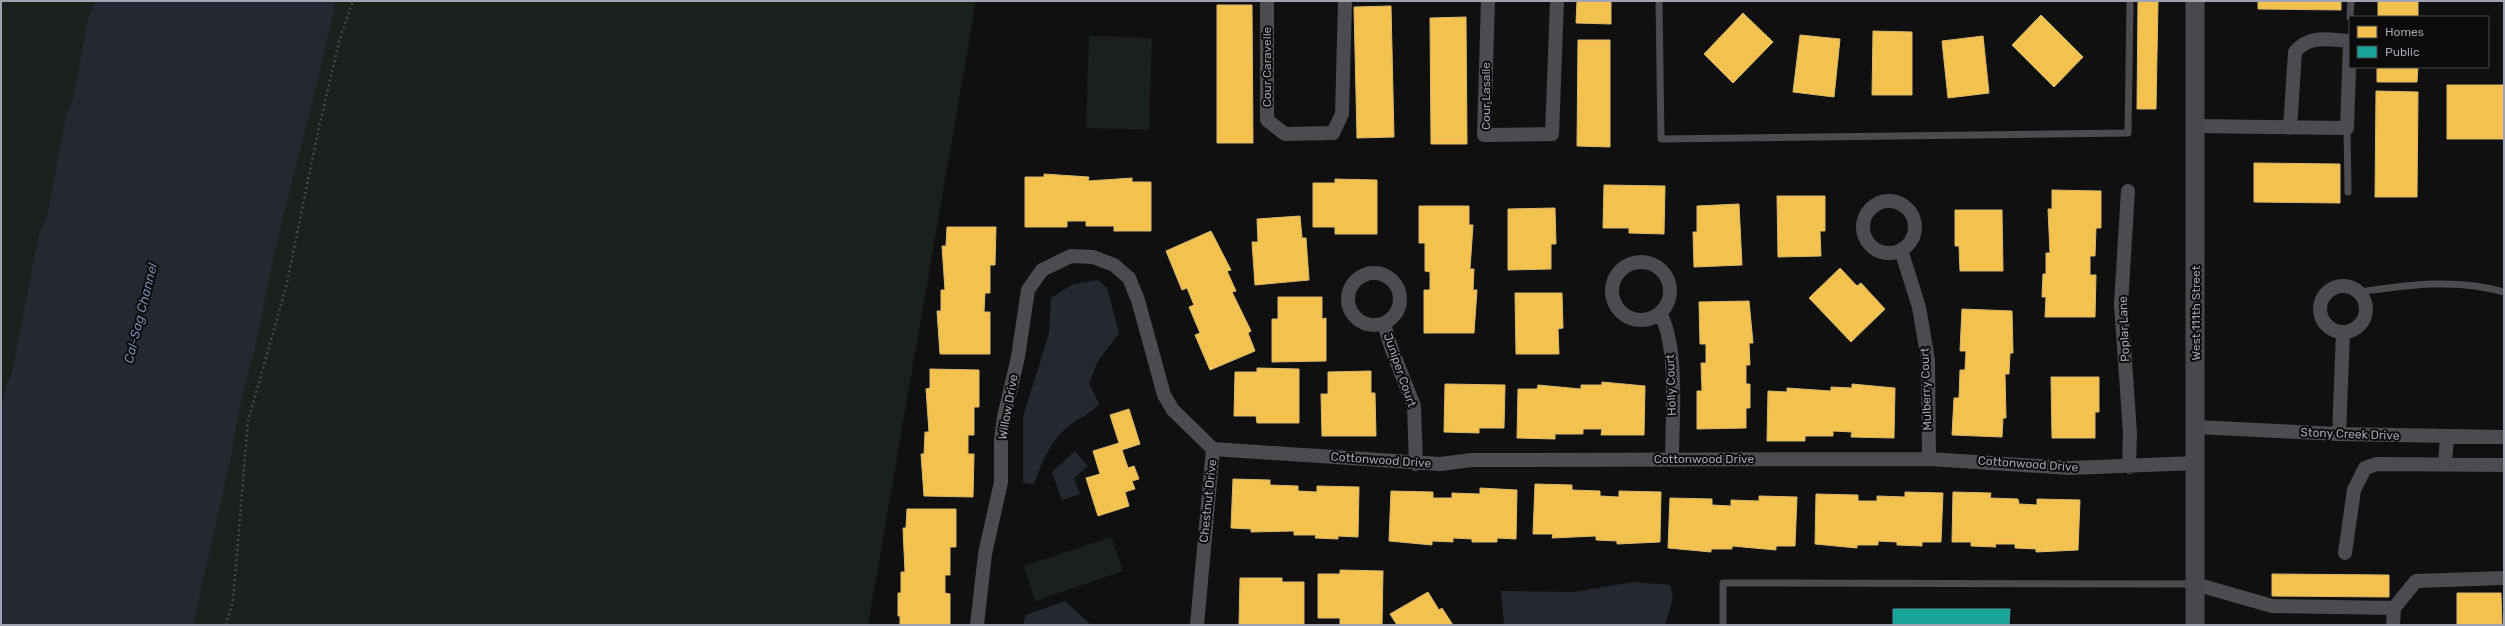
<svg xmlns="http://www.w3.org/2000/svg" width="2505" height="626" font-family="Rubik,sans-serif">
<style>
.green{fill:#1a211c}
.water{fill:#242931}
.homes{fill:#f2c14e;stroke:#dab86c}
.public{fill:#17a398;stroke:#40a3a0}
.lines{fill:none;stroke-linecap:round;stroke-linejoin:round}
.path{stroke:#46464b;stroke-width:2.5;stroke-dasharray:2 3;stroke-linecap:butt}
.service{stroke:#4b4b50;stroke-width:7}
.minor{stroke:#4b4b50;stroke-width:14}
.secondary{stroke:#49494d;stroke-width:19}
.labels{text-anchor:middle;stroke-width:4;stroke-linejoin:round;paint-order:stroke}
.street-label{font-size:12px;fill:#a1a2b2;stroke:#0b0b0c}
.water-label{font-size:13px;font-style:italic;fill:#7787ae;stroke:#0b0b0c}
</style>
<rect width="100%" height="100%" fill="#101011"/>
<path class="green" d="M1 1H95L87 22 74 95 66 114 48 211 38 237 12 372 6 385 1 412Z
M336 1H976L868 625H193L233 449 235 425 285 203 325 51Z
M1089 36 1152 38 1149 130 1086 128Z
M1111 537 1123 571 1035 601 1024 566Z"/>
<path class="water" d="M95 1H336C313 111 279 218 259 328 252 368 236 407 233 449L193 625H1V412L6 385 12 372 38 237 48 211 66 114 74 95 87 22Z
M1098 280 1107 288 1119 333 1098 361 1089 383 1099 404C1090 414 1081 417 1071 424 1051 439 1042 462 1034 484L1023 483V417L1049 333 1051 298 1073 284Z
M1075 451 1088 466 1074 478 1080 494 1062 500 1052 472Z
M1634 582 1670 585 1673 597 1665 625H1504L1501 591 1574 592Z
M1065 601 1091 625H1023L1026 615Z"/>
<path class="homes" d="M1577 1H1611V24L1576 23Z
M2138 1H2158L2156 109H2137Z
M2258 1H2341V10L2258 9Z
M2378 1H2418V17H2378Z
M1217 5H1252L1253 143H1217Z
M1391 6 1394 137 1357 138 1354 7Z
M1743 13 1773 42 1733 83 1704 54Z
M2041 15 2083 57 2054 87 2012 45Z
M1466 17 1467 144H1431L1430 18Z
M1873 31 1912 32V95H1872Z
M1800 35 1840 39 1834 97 1793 92Z
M1983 36 1989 93 1948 98 1942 41Z
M1578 40H1610V147L1577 146Z
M2377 67H2418L2417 82H2377Z
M2447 85H2504V139H2447Z
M2376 91 2418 92 2417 197H2375Z
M2254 163 2340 164V203L2254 202Z
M1044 174 1089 177 1088 181 1132 178V182H1151V231H1114V226H1086V221H1067V227H1025V177H1044Z
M1335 179 1377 180V234H1335V227H1313V183H1335Z
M1604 185 1665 186 1664 234 1629 233V228H1603Z
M2052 190 2101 191V228H2096L2095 256H2090V275H2096L2095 317H2045L2046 297H2042L2043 274H2046V253H2050L2048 209H2052Z
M1777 196H1825V231H1820L1821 256 1778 257Z
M1739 204 1742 265 1694 267 1693 232H1697V206Z
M1419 206H1469V225H1473L1470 269H1474L1473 290H1477L1474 333H1424V290H1430V272L1425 271V243H1419Z
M1555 208 1556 244H1551V269L1508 270V209Z
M1955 210H2002L2003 271H1960L1959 246H1955Z
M1300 216 1302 238H1306L1309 280 1255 285 1252 242H1258L1257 219Z
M947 227H996L995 265H990V293H985L984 312H990V354H940L937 311H941V290H945L942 246H946Z
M1211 231 1231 270 1227 271 1236 291 1232 292 1251 331 1248 333 1255 351 1210 370 1195 335 1200 333 1189 307 1194 305 1187 288 1182 290 1166 251Z
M1840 268 1857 286 1861 283 1885 309 1851 342 1809 298Z
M1515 293H1562L1563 328 1558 329 1559 354H1516Z
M1278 297H1322V319L1326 318V361L1272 362V319H1278Z
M1749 301 1753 343H1749L1750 365H1746V384H1750V408H1746V428L1697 429V391H1702L1701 363H1706V344H1700L1699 302Z
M1962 309 2012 311 2013 353H2010L2009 374H2005L2006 418H2003L2002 437 1952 435 1954 398H1959L1960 370H1965L1966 351H1960Z
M1257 368 1299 369V423H1257L1256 416H1234L1235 372H1257Z
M930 369 979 370V407H974V435H968V454H974L973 497 924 496 921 454H924L925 432H929L926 389 930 388Z
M1371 371V393H1375L1376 436H1322L1321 394H1328V372Z
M2051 377H2099V412H2095V438H2052Z
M1602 382 1645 386 1644 435H1601L1602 429H1583V434H1555V439L1517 438 1518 389H1537L1538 385 1581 389V385H1602Z
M1445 384 1505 385 1504 428H1479V433L1444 432Z
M1852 384 1895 388 1894 438 1851 437 1852 432 1833 431V436H1805V441H1767L1768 391 1787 392V388L1831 391V387L1852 388Z
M1129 409 1140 444 1122 450 1128 468 1134 466 1139 479 1132 481 1135 489 1125 492 1129 506 1098 516 1086 478 1100 474 1093 451 1119 443 1110 415Z
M1233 479 1270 480V485L1298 486V491L1317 492V486L1359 487 1358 537 1338 536V539L1315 538 1316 535H1294V531L1251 532V529L1231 528Z
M1535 484 1572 485V490L1600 491V496L1619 497V491L1661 492 1660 542 1617 544V541L1596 540V536L1552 538 1553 534H1533Z
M1480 488 1517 490 1516 539 1497 538V542H1472V539L1453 538V542L1432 541V545L1389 541 1391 491 1433 492V498H1452V493L1480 494Z
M1905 492 1943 493 1941 542H1922V546L1897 545V542L1878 541V545H1857V548L1815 544 1816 494 1858 495V501H1877V496L1905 497Z
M1953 492 1991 493 1990 498 2018 499 2019 504 2037 505V499L2080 500 2078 550 2036 552V549L2015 548V544H1995L1996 547 1971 546V542H1952Z
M1759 496 1797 497 1795 546H1776V550L1732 546V549H1711V552L1668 548 1670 498 1712 499V505L1731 506V500L1759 501Z
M907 509H956V547H950V575H945V593L950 594V625H900V616H898V593H901V572H905L903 528H906Z
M1340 570 1383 571 1382 625H1340V618H1318V574H1340Z
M2272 574 2389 575V597L2272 596Z
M1240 578H1282V582H1304V625H1239Z
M1428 592 1439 610 1442 608 1453 625H1397L1390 614Z
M2457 593H2501L2502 625H2457Z"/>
<path class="public" d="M1893 609H2010L2009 625H1893Z"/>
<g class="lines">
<path class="path" d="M226 625 233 601 248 421 286 287 319 127 340 38 353 1"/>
<path class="service" d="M1659 1 1661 139 2128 133 2130 1
M2350 17 2351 1
M2347 128 2348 192
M2359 292C2408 285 2456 278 2504 292
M1723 625V583L2195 584"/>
<path class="minor" d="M1267 1V120L1285 134 1333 133 1342 114 1345 1
M1488 1 1484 135 1552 134 1557 1
M2195 126 2347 128 2350 43
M2290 128 2295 52C2310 34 2329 40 2350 41
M2128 191 2121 304 2130 433 2129 467
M1863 227a26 26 0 1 1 52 0a26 26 0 1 1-52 0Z
M1901 250 1919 307 1928 360 1929 459
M1612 291a29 29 0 1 1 58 0a29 29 0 1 1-58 0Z
M1348 299a26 26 0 1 1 52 0a26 26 0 1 1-52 0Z
M2320 309a23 23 0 1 1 46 0a23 23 0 1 1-46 0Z
M1660 313C1679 348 1672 418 1672 459
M1384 324 1392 350 1414 406 1416 464
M2196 427 2339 434 2504 437
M2339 434 2343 332
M1213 449 1440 464 1472 460 1929 459 2070 468 2196 463
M2445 465 2447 436
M2345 553 2354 490 2365 468 2377 464 2504 465
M2195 584 2272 606 2394 608 2416 581 2504 578
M977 625 985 554 1001 482V440L1004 417 1018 357 1028 290 1042 270 1071 256 1093 257 1114 265 1129 278 1138 300 1164 395 1173 410 1213 449 1197 625
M2393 625 2394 608"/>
<path class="secondary" d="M2195 625V1"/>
</g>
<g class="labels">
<g class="street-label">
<text transform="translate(1267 67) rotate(-90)" y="4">Cour Caravelle</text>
<text transform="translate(1486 96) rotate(-90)" y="4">Cour Lasalle</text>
<text transform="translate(2196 313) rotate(-90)" y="4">West 111th Street</text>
<text transform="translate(2124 329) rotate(-92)" y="4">Poplar Lane</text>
<text transform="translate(1400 370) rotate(71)" y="4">Juniper Court</text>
<text transform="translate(1671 385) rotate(-92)" y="4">Holly Court</text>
<text transform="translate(1926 389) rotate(-92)" y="4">Mulberry Court</text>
<text transform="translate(1008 407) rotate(-80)" y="4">Willow Drive</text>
<text transform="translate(2350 434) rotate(2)" y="4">Stony Creek Drive</text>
<text x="1704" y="463">Cottonwood Drive</text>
<text transform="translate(1381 460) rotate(4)" y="4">Cottonwood Drive</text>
<text transform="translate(2028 464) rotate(4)" y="4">Cottonwood Drive</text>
<text transform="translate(1208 501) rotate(-84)" y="4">Chestnut Drive</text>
</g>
<g class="water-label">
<text transform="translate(140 313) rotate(-76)" y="5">Cal-Sag Channel</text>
</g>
</g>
<rect width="2505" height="626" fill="none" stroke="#a1a2b2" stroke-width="4"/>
<rect x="2349" y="16" width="140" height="52" fill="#0b0b0c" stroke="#47474e"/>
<rect x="2357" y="26" width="20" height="12" fill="#f2c14e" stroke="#47474e"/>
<text x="2385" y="36" font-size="12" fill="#a1a2b2">Homes</text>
<rect x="2357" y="46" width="20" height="12" fill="#17a398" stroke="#47474e"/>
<text x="2385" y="56" font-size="12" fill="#a1a2b2">Public</text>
</svg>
